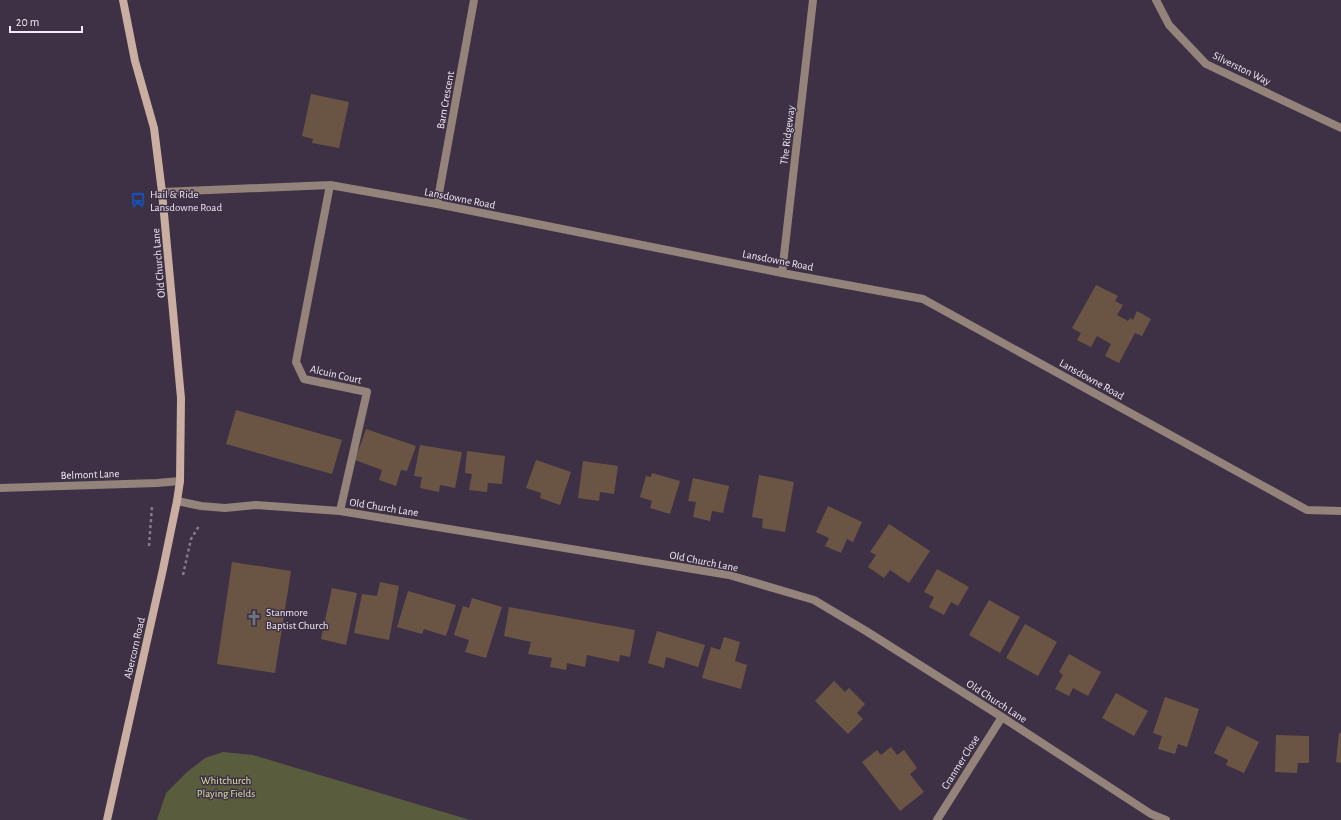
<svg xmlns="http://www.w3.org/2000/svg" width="1341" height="820" font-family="'Alegreya Sans',sans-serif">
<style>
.green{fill:#595d3e}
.building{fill:#6a5544}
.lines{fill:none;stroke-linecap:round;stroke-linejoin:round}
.path{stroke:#867b8c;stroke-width:2.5;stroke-dasharray:3 3;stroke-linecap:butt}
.street{stroke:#94837b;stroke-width:8}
.secondary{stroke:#c9aea1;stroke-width:8}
.labels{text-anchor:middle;stroke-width:3;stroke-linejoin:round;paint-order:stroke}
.street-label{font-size:11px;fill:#f1e9f5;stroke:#3e3145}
.poi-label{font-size:11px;fill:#f1e9f5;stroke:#3e3145;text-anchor:start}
.park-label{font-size:11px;fill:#dbe3a4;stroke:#3e3145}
</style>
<rect width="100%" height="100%" fill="#3e3145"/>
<path class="green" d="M223 752 253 755 470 820H157L166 793 187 772 205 758Z"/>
<path class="building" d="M311 94 349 102 339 148 312 143 313 139 302 136Z
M1096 285 1118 296 1115 301 1123 305 1117 315 1128 321 1130 318 1133 320 1137 311 1151 319 1142 336 1135 333 1119 363 1105 356 1111 344 1097 336 1091 347 1077 340 1081 333 1072 328Z
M236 410 342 440 332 474 226 444Z
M366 429 416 446 407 471 401 470 396 486 379 480 382 470 355 460Z
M420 445 462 452 455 488 440 485 439 492 420 488 422 477 414 476Z
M467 451 505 456 502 484 488 483 487 492 469 490 472 474 465 473Z
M536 460 571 472 560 505 540 498 541 493 526 488Z
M583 461 618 466 614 494 600 492 599 501 578 498Z
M652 473 680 481 670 514 650 508 652 501 640 497 646 476 651 477Z
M759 475 794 482 785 532 762 528 763 519 752 517Z
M693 478 729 486 723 513 712 511 710 521 693 517 696 502 688 501Z
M828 506 862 522 853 542 847 539 841 553 825 546 829 538 816 532Z
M889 524 930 551 909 583 890 570 884 578 868 567 876 555 870 552Z
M232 562 291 571 275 673 217 664Z
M937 569 969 587 958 606 951 602 944 615 929 607 934 597 924 592Z
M380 582 399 586 389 640 354 633 362 594 377 596Z
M332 588 357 593 346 645 321 639Z
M408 591 456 605 446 636 424 629 422 634 397 627Z
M472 598 502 607 486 658 465 652 469 640 454 635 463 606 469 608Z
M989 600 1020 617 1000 653 969 635Z
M509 607 635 630 630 657 620 655 619 662 587 655 585 667 567 663 566 670 550 667 552 658 528 654 531 642 504 636Z
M1025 624 1057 642 1038 676 1006 658Z
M657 631 705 645 698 667 666 657 664 668 648 663Z
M724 637 740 642 735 661 747 665 741 689 702 678 711 647 720 650Z
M1069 654 1101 672 1088 696 1073 688 1069 696 1055 689 1063 675 1059 672Z
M834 681 845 692 849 688 865 704 857 713 863 719 848 734 815 701Z
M1116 693 1148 711 1134 736 1102 718Z
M1165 697 1199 709 1187 747 1178 744 1175 754 1158 749 1162 736 1153 733Z
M1227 726 1259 742 1244 773 1226 765 1228 760 1214 753Z
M1339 733H1341V763L1336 762Z
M1276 735 1309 736V763H1298L1297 773 1275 772Z
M891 747 897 755 904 750 917 768 910 774 924 792 900 811 862 762 877 750 881 755Z"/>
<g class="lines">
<path class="path" d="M149 546 152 506
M183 575 191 539 199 526"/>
<path class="street" d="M1156 0 1169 25 1206 64 1341 128
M330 185 296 362 304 379 367 392 340 511
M162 192 330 185 437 204 782 273 923 299 1307 510 1341 511
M437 204 474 0
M782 273 813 0
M0 488 157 483 180 481
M177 501 201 506 225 508 256 505 340 511 729 575 814 600 866 631 1002 717 1151 814 1166 820
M937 820 1002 717"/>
<path class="secondary" d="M107 820 163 569 177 501 180 481 181 398 162 192 154 128 135 61 123 0"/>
</g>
<defs>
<g id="bus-bare" transform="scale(1.2)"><path d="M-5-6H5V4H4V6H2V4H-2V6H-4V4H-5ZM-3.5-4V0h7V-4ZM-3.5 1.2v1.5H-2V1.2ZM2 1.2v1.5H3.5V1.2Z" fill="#1a4fb4" stroke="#3e3145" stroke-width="2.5" paint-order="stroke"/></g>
<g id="church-bare" transform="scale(1.2)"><path d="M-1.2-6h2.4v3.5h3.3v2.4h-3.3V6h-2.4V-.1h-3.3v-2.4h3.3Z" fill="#6b7280" stroke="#3e3145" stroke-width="2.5" paint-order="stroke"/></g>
</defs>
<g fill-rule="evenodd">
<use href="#bus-bare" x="138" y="200"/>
<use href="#church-bare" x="254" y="618"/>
</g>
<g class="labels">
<g class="street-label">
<text transform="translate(1242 68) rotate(26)" y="4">Silverston Way</text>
<text transform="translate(445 100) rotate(-80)" y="4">Barn Crescent</text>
<text transform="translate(787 135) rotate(-83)" y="4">The Ridgeway</text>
<text transform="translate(460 198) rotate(11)" y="4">Lansdowne Road</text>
<text transform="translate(778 260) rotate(11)" y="4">Lansdowne Road</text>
<text transform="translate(158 263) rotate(-95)" y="4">Old Church Lane</text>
<text transform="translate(336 374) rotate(13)" y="4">Alcuin Court</text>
<text transform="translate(1092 379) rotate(29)" y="4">Lansdowne Road</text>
<text transform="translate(90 474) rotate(-2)" y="4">Belmont Lane</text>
<text transform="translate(384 507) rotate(9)" y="4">Old Church Lane</text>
<text transform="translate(704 561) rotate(11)" y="4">Old Church Lane</text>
<text transform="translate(134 648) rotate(-77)" y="4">Abercorn Road</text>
<text transform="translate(997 701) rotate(33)" y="4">Old Church Lane</text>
<text transform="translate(960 762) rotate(-58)" y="4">Cranmer Close</text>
</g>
<g class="poi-label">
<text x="150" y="198">Hail &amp; Ride<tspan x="150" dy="13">Lansdowne Road</tspan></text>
<text x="266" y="616">Stanmore<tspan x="266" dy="13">Baptist Church</tspan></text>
</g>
<g class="park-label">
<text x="226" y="784">Whitchurch<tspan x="226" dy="13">Playing Fields</tspan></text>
</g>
</g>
<path d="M10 26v6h72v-6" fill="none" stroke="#f1e9f5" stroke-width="2"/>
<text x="16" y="26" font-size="12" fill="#f1e9f5" stroke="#3e3145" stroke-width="3" paint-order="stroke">20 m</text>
</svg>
